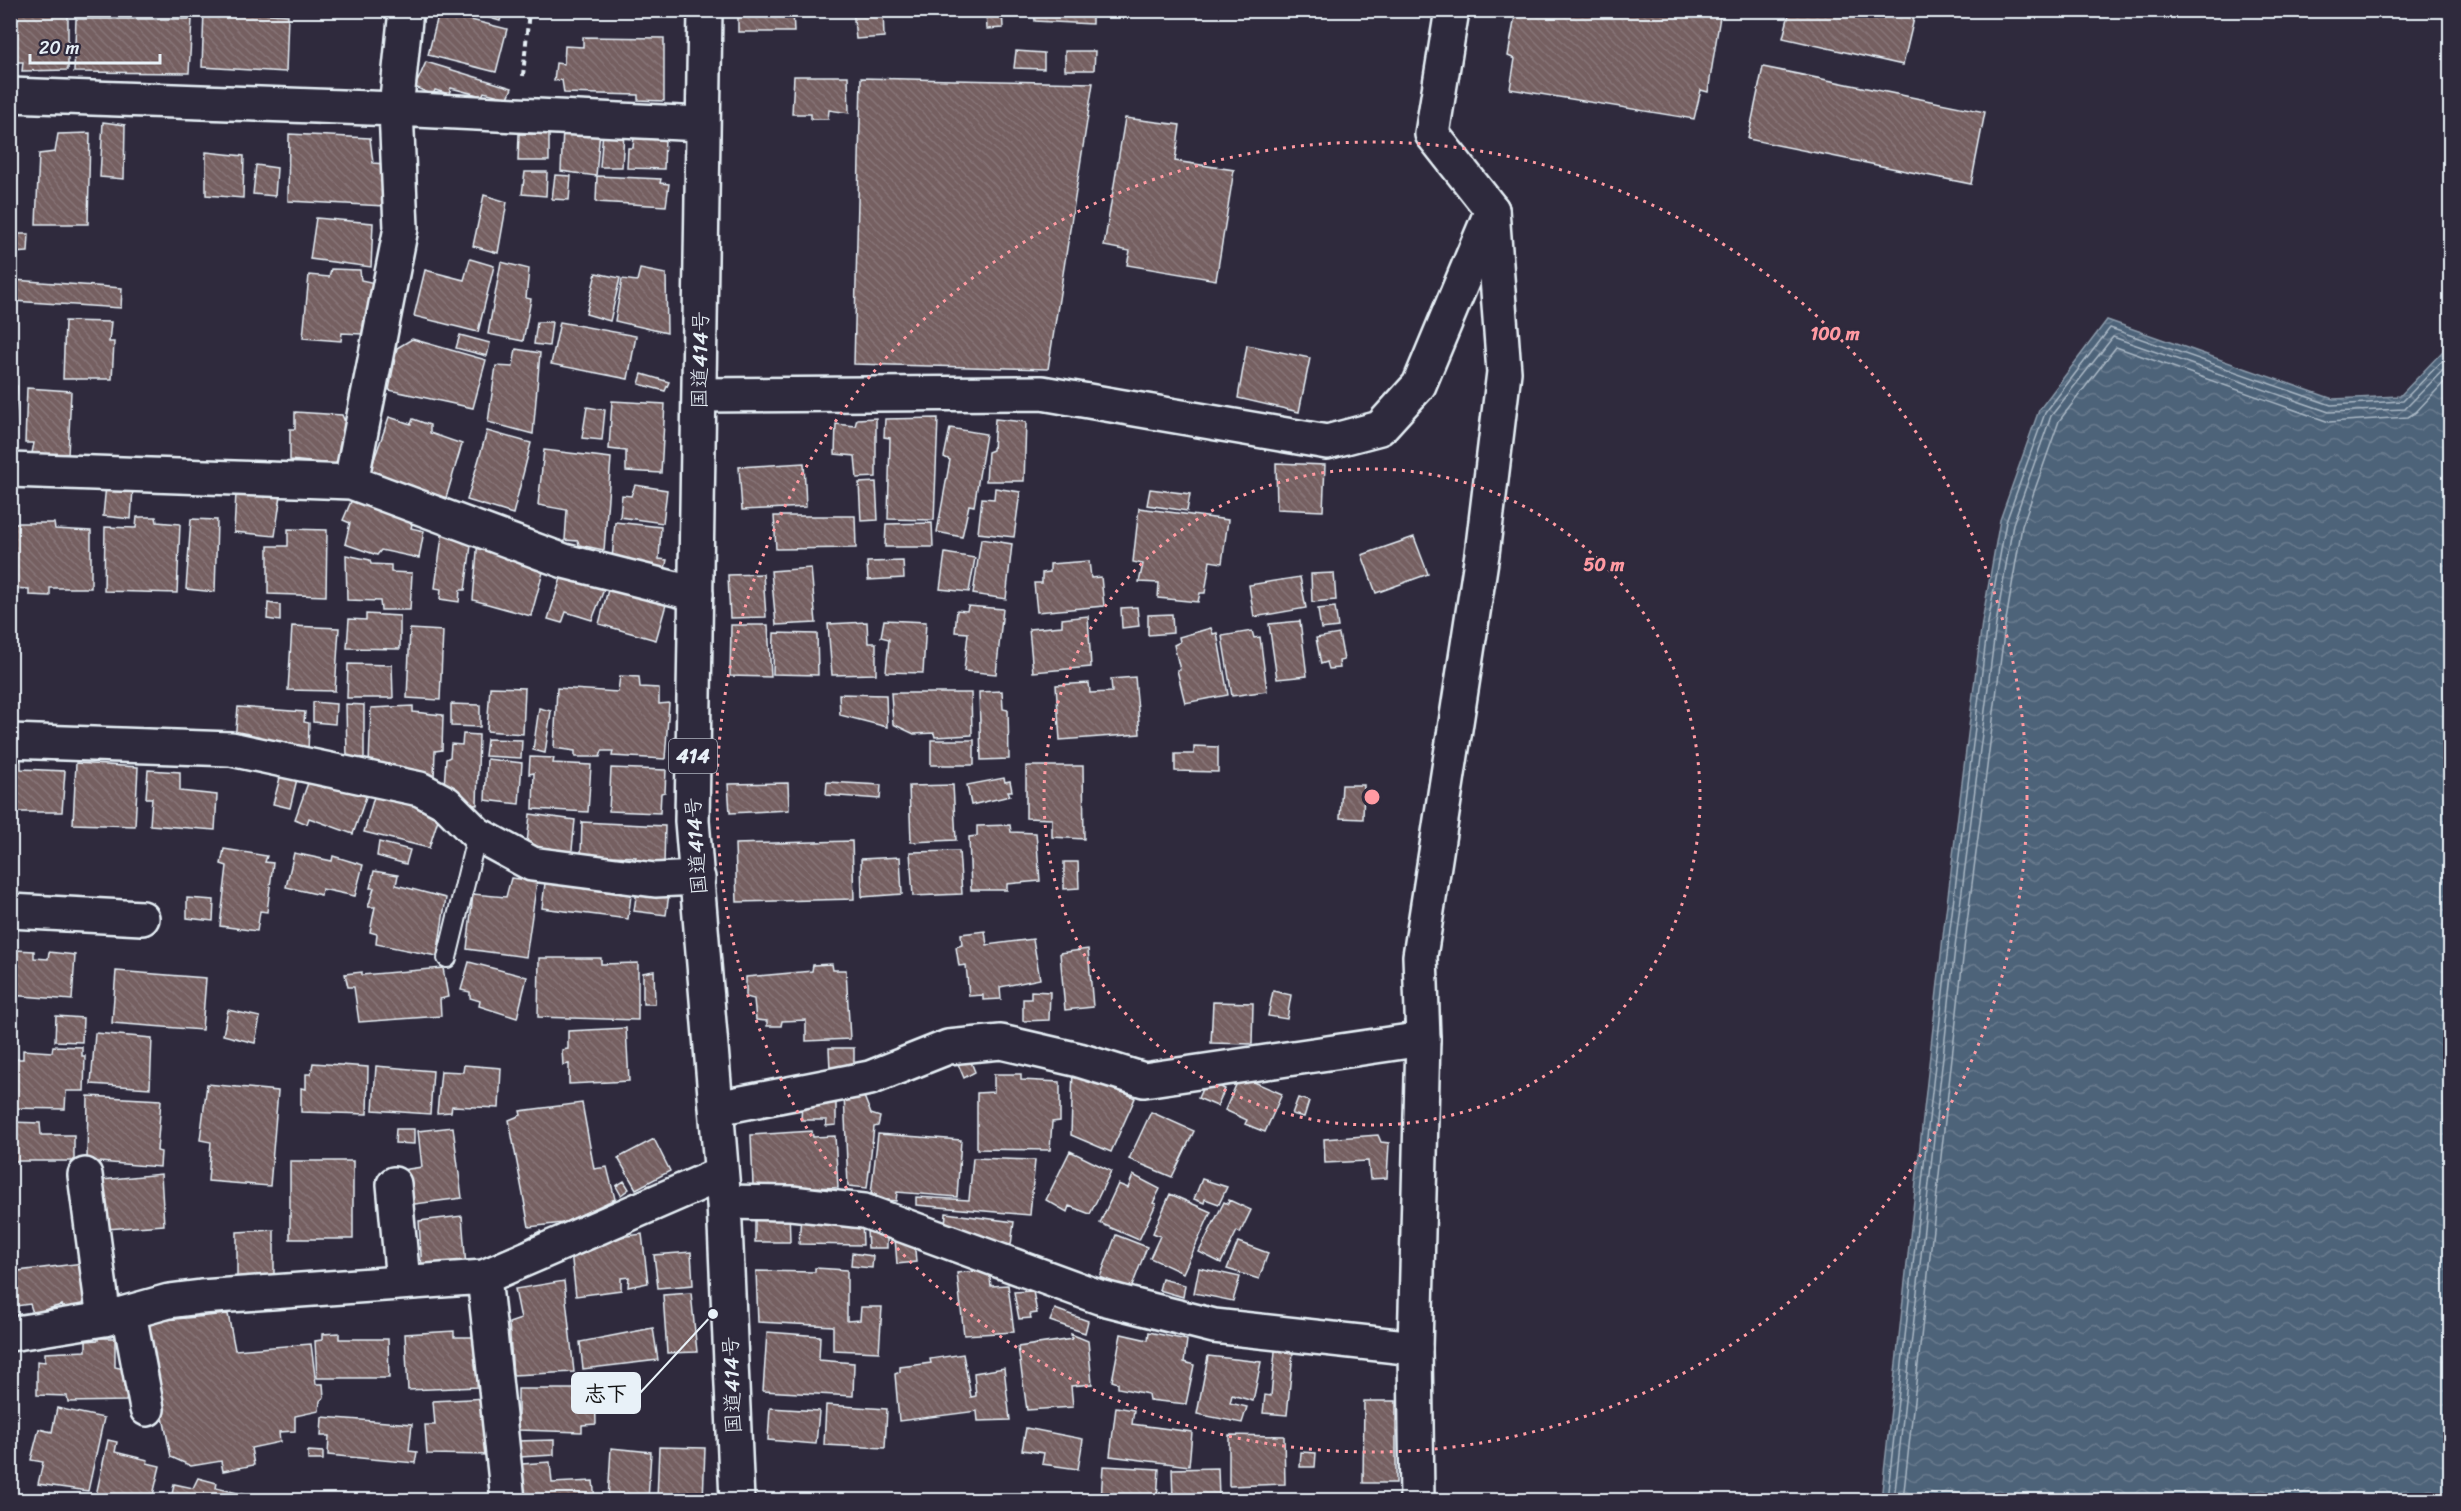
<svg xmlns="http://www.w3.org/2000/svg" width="2461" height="1511" font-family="Sriracha,'Klee One',sans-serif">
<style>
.water{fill:url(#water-waves);stroke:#8c9cac;stroke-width:1.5}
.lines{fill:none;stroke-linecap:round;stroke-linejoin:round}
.shore{stroke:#aab8c5;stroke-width:1.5}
.building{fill:url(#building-back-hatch);stroke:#e8f1f8;stroke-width:1.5}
.service-casing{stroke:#e8f1f8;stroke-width:22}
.minor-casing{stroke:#e8f1f8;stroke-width:38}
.tertiary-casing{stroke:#e8f1f8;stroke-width:38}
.trunk-casing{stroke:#e8f1f8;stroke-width:38}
.path{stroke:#e8f1f8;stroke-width:4;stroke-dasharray:6 4.5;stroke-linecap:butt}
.service{stroke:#2f2a3d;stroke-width:18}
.minor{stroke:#2f2a3d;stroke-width:33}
.tertiary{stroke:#2f2a3d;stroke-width:33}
.trunk{stroke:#2f2a3d;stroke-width:33}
.ring{fill:none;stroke:#ff9aa2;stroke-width:3;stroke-dasharray:3 6}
.labels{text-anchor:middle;stroke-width:4.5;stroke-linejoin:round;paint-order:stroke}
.shield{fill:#2f2a3d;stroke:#b0b5c0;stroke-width:1.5}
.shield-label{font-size:20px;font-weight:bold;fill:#e8f1f8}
.street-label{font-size:21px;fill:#e8f1f8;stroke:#2f2a3d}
.centre{fill:#ff9aa2;stroke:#2f2a3d;stroke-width:3}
.ring-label{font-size:18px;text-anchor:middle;font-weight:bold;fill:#ff9aa2;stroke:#2f2a3d;stroke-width:4.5;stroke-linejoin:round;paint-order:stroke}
.leader{fill:none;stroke:#e8f1f8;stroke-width:2}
.callout-dot{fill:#e8f1f8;stroke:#2f2a3d;stroke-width:2}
.callout{fill:#e8f1f8;stroke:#e8f1f8;stroke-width:2}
.callout-label{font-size:22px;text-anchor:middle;font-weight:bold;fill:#111}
</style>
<defs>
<pattern id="water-waves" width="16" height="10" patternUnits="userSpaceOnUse" patternTransform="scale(1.5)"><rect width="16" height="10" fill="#4e6379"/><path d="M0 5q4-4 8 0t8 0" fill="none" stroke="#687a8d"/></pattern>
<pattern id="building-back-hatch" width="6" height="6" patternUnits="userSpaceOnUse" patternTransform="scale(1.5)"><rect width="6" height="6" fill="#745e61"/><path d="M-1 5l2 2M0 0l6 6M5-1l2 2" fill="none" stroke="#887678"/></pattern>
</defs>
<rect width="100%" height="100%" fill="#2f2a3d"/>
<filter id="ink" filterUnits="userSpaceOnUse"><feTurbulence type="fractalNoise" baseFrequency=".0167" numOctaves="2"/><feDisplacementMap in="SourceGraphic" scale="12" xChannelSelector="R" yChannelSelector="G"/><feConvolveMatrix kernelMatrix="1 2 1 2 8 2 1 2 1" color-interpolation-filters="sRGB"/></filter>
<g filter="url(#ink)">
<path class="water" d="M2450 311V1500H1881L1944 928 1982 622 2000 520 2039 410 2107 320 2333 399 2400 396 2443 351Z"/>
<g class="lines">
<path class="shore" d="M1887 1500 1950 929 1988 623 2006 522 2045 413 2110 328 2331 405 2403 401 2448 355 2450 346
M1894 1500 1957 930 1996 624 2013 524 2051 416 2113 337 2329 412 2405 409 2450 363
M1903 1500 1966 931 2005 626 2022 526 2059 421 2116 347 2329 422 2408 417 2416 412 2450 376"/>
</g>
<path class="building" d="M464 10H503L500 21Z
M738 10H793L794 32H738Z
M853 10H883L884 37 856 39Z
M986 10H1002L1003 28 987 29Z
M1034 10H1092V24L1035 21Z
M1516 10H1721L1708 92 1701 90 1694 119 1510 89 1515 59 1508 56Z
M1790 10H1916L1903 65 1783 38Z
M204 11 288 15 286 72 202 67Z
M439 12 507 29 496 72 428 55Z
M10 13H68V70L22 71 23 62H10Z
M76 19H192L189 73 74 72Z
M583 37 664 38V101L638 100V95L564 93 562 80 554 81 556 63 564 64 565 46 583 47Z
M1016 51 1044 53V69L1014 68Z
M1065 51H1095L1094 70H1065Z
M426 62 512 88 508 98 484 92 482 96 451 88 449 94 435 90 433 95 415 87Z
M1763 67 1985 112 1971 184 1748 139Z
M794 76H848L849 113 829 110 828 119H811V114H792Z
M861 78 1093 83 1048 369 854 364Z
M1125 118 1180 125 1175 161 1234 170 1216 280 1127 265 1130 251 1104 246Z
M103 122 125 125 124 179 100 177Z
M563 129 600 130 596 176 561 171Z
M603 131 624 132 622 167H600Z
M90 133 88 224H36L39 154 55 152 58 134Z
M289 134 370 138 373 163 385 164V206L288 201Z
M519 134H549V161H518Z
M634 137 665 138 664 169 627 168 628 148H633Z
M206 152 244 156 243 198 206 195Z
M256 165 277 168 275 196 253 194Z
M525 172H547L546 196 522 194Z
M555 175 571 176 569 200 552 199Z
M597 176 661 179 660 183 669 184 666 206 596 202Z
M484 195 507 202 498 253 473 246Z
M316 218 373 223 371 267 310 259Z
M10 234H29L28 252 10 253Z
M470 259 494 266 478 332 414 316 425 270 464 280Z
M501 262 529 269 526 298 531 299 523 341 488 334Z
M331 269 360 270 361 280 375 283 371 318 364 317 362 334 342 333 341 341 303 338 309 275 329 277Z
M640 269 666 274 667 333 615 321 622 279 637 281Z
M596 273 620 278 610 321 586 314Z
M14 280 122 288 121 308 13 301Z
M65 321 111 322 109 342H114L112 379H63Z
M537 322H552L549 346 534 344Z
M560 322 636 336 628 379 551 364Z
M460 335 490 343 487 356 456 348Z
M412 339 486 360 473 408 389 390 397 348Z
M1247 345 1310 358 1299 412 1238 398Z
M516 349 540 353 533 434 488 422 496 366 513 367Z
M642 374 669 382 665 391 639 384Z
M10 386H17L14 432H10Z
M27 388 71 391 68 455 32 453 34 443H25Z
M612 401 665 404 661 473 626 471V451L609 449Z
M587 407 605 410 602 440 582 438Z
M295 412 342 415 345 422 349 425 340 465 290 460V429H295Z
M389 417 411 424 413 419 430 425V433L462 444 446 498 369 474Z
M876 418V477L857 478 855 456 835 454 836 424 855 426 857 419Z
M938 418 934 520 888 519 890 438 884 437 885 419Z
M995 419 1026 422 1024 481H986L988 452 993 450Z
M950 428 986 434 974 506 969 505 962 537 937 532 950 460 944 457Z
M487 431 531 443 513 514 467 500Z
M544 450 611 458 604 550 579 545 578 541 565 540 567 510 538 505Z
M804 463 806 507 742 510 739 467Z
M1276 463 1325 465 1323 511 1277 509Z
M876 482 878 520 861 521 859 483Z
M106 485 133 488 131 519 103 516Z
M635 485 667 490 663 523 620 517 622 495 631 496Z
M995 488 1020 492 1014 537 978 533 982 498 994 499Z
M1150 489 1190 494 1187 511 1147 505Z
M236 493 281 495 275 536 234 532Z
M353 497 380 505 378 511 413 520 411 528 424 531 419 558 381 550 377 555 345 544 350 523 343 520Z
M1139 508 1228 520 1222 563 1210 561 1205 593H1200L1198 602 1158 598 1159 583 1139 582 1143 564 1133 562Z
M774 516H855L856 548 776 549Z
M137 517H156L157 522 180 524 177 593 104 591 105 527 136 528Z
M191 519 217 520 215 592 186 589Z
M615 522 661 527 659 559 667 560 665 569H640L612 560Z
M10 523H54L55 529 91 531V588H50V596L29 595V589L10 588Z
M932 523 933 547H885L886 524Z
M288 529 327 530 326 596 268 594V546H288Z
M443 529 472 538 465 590H460L459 602 440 599 441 589 435 588Z
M1414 537 1428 574 1376 593 1362 555Z
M478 539 533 561 531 568 543 572 531 616 473 600Z
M981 539 1012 544 1006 599 973 594Z
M945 553 975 558 969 592 940 589Z
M346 555 370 560 371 564 391 565V572L412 573 410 610H381L380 601 347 600Z
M903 561 904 578 868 580 867 562Z
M1089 561 1091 578 1101 577 1104 606 1037 612 1034 583H1042V573L1050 572V564Z
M811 568 816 623 776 625 771 571Z
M563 572 605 587 592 620 566 612 562 623 548 619Z
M1334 573 1336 600 1312 602 1311 574Z
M763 574 766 617 730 618 728 575Z
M1300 577 1306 608 1254 617 1249 585Z
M609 586 667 601 656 640 599 624Z
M268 603 280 605V621L267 619Z
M968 606 1003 609 996 674 964 671 968 633 955 632 957 610 967 611Z
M1137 607 1139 626 1122 628 1121 608Z
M1335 607 1338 627 1321 629 1318 609Z
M366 614 400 616V649L347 648 349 619 366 620Z
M1172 614 1173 633 1148 635V615Z
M1088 616 1091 667 1033 672 1029 629 1062 626V619Z
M884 620 926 622 923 673 886 672 889 639 881 637Z
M1300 621 1307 676 1277 679 1269 624Z
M867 622 868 643H876V674L832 675 828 624Z
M731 625H768L771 677 730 676Z
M292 626 339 628 335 691 288 690Z
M1211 628 1213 634 1217 633 1228 695 1185 703 1177 670H1180L1174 645 1180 642 1179 637Z
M410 629 443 631 440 700 407 698Z
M1252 631 1254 638 1260 637 1267 691 1232 696 1222 636Z
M774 633 817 634 818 675 773 674Z
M1339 634 1344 660 1339 661 1340 668 1329 669 1327 662 1321 664 1316 638Z
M348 664 392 665 393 698H347Z
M620 676 639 677 640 687 659 688V704L669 703 665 759 612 756 613 751H602L600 757H575V751L554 748 557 688 618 692Z
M1135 677 1140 734 1060 740 1056 685 1089 683 1090 693 1112 692 1111 679Z
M490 687 525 688 523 734 487 731Z
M1002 691 1003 709 1008 710 1009 759 981 760 979 692Z
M891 693H971L972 735 935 737 934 733 914 734 893 724Z
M839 694 886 695 887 727 840 715Z
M313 702 336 704 335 724 313 722Z
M346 704 364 705V758H347Z
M451 704 480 705V727L451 726Z
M413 706V712L443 715 442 750 435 751 434 778 369 765 371 708Z
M238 707 305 712 304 722 309 723 308 752 235 740Z
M539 708 551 711 545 753 533 750Z
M463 734 479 735 477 805 463 804 462 793H451L444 787 446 759 450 757 451 744 462 745Z
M487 739 522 740 521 758 485 756Z
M931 740H974V765H931Z
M1194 746 1218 747V772L1175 771V754H1194Z
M530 757 554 758 553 763 591 765 588 812 533 809 534 773 529 774Z
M487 759 522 763 519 804 485 800Z
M10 760 21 761V769L65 771 62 812H10Z
M76 763 138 767 135 826 73 824Z
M1026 766H1083L1084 839 1052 837V819L1026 818Z
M611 768 666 770 665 792 661 793 660 813 609 811Z
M148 770 180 772V791L217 795 215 830 150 825 152 798H146Z
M281 774 297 779 290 808 273 804Z
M1004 778 1005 782 1010 781 1012 791H1008L1010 796 971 805 967 785Z
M330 781 368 791 353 834 309 818 307 824 295 819 308 783 325 788Z
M827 782 881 785 880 799 826 795Z
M788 783 789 810 730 813 728 784Z
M953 785 956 840 911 842 909 786Z
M1342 785H1364L1363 819 1340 818Z
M375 793 428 801 440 813 429 848 364 832Z
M530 814 575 820 571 859 545 855 527 844Z
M582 822 665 826 664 865 635 862 636 857 581 855Z
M1010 825 1011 832 1036 833 1040 881 1007 884V890H971L969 837 977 836V826Z
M852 841 854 899 737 902 735 844Z
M379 842 410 850 406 864 377 856Z
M224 849 267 856 265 862 273 863 267 912 260 911 257 931 220 926 227 866 221 864Z
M959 851 962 894 913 896 910 852Z
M294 853 332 861 333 856 363 865 355 896 322 889 321 895 286 887Z
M900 857 902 894 862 897 861 859Z
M1064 862H1078L1079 888 1064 889Z
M374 871 398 875 396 885 446 898 437 956 376 944 377 934 370 932 375 907H368L374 888H370Z
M511 878 537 881 526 957 467 949 473 894 506 897Z
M545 883 631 895 628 919 542 908Z
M637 890 669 894 666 915 634 911Z
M187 898 214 900 213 921 187 918Z
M985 931 987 945 1033 939 1040 979 1000 987 1001 999 983 1000V995L969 996 966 965 959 966 956 947 962 945 961 934Z
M1088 949 1093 1007 1065 1010 1060 953Z
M15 950 34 951V958L48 959 49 952 75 955 72 1000 10 995Z
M539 958H601V964L638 963V1020L538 1017Z
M469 962 527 977 517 1018 479 1006 480 1001 470 998V992L461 990Z
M832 964 833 970H846L850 1039 806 1041V1020L782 1021 781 1026H767V1021L756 1020 754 999 746 997V977L812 971 813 965Z
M443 968 448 997 440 999 441 1016 359 1022 354 987H348L345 974 362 972V975Z
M116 971 206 978 202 1030 112 1023Z
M654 971 655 1004H643V973Z
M1031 991 1050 992 1049 1020 1023 1021V999H1031Z
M1273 991 1291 995 1287 1019 1268 1016Z
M1213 1002 1253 1003 1252 1044 1211 1043Z
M228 1010 260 1017 255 1043 223 1035Z
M56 1016 83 1018 82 1042 55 1041Z
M626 1028 629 1081 569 1084V1064L563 1065 562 1050 568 1049V1031Z
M95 1033 152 1038 150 1088 91 1084Z
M53 1046 82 1047V1056H85L84 1091H66L65 1109 10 1108V1059H23V1050L52 1052Z
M965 1047 975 1072 964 1078 953 1052Z
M829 1048H854V1069H830Z
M313 1063 368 1067 367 1114 301 1112V1088L306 1089V1074H311Z
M464 1065 501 1068 499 1108 452 1106 451 1112 437 1113 441 1071 463 1072Z
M376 1066 433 1071 430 1114 373 1110Z
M1073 1067 1135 1098 1111 1152 1071 1135Z
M994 1074H1021V1080L1060 1082V1121L1052 1122 1050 1150 977 1149V1093L994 1092Z
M1240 1076 1282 1094 1265 1132 1245 1124 1247 1120 1225 1110Z
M1206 1080 1225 1089 1217 1106 1198 1098Z
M207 1084 278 1091 270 1186 208 1181 211 1142 200 1140Z
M844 1094H863L871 1114 880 1117 878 1126 874 1127 867 1188 848 1186Z
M88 1096 161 1100 157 1151 161 1152 160 1167 87 1161Z
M1298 1098 1309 1101 1304 1117 1292 1114Z
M582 1103 594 1169 607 1167 615 1199 563 1223 529 1227 509 1120 521 1115 520 1111Z
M836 1103V1125L826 1126 827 1120H801L802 1104Z
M1151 1112 1194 1131 1172 1177 1129 1159Z
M10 1122 40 1123 41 1135H74V1161H10Z
M453 1127 462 1198 407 1205 402 1170 422 1167 418 1131Z
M396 1129H414V1144L395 1143Z
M812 1131 813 1137 835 1136 838 1188 753 1185 751 1135Z
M878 1134 961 1140 957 1197 897 1192 896 1201 876 1199V1194H871Z
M1378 1135 1381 1142 1389 1143 1387 1178 1370 1179 1368 1161 1325 1163 1324 1139Z
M654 1139 670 1171 636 1189 618 1158Z
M1070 1151 1111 1171 1090 1214 1069 1206 1067 1212 1046 1200Z
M973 1158 1035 1160 1030 1215 916 1205V1197L969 1200Z
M290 1161H353V1239H290Z
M161 1174 164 1225 106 1229 102 1180Z
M1133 1175 1160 1189 1153 1203 1156 1204 1139 1240 1100 1223 1118 1184 1128 1188Z
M1202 1179 1227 1187 1219 1204 1205 1199 1204 1203 1194 1199Z
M624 1181 629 1189 621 1195 616 1186Z
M1170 1194 1211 1212 1183 1273 1150 1258 1160 1236 1153 1233Z
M1229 1200 1251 1210 1240 1233 1237 1231 1221 1263 1199 1252 1224 1202 1228 1204Z
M755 1207 789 1209 790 1242H755Z
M946 1213 1014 1222 1011 1245 951 1236 945 1228Z
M801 1215 862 1219 863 1245 799 1244Z
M462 1216 466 1267 422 1271 419 1221Z
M887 1229V1248H868L867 1230Z
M274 1230V1278L237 1280V1232Z
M540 1231 545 1239 524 1250 521 1241Z
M642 1234 648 1283 628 1287 629 1277 621 1278V1290L576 1296 571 1252 589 1241Z
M1116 1235 1147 1247 1131 1289 1100 1277Z
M895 1238H914L916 1262 897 1264Z
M1238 1242 1268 1253 1259 1279 1227 1269Z
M691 1252 693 1285 658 1288 654 1255Z
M852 1253 873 1256 872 1268 851 1266Z
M83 1263 92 1304 64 1311 62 1305 33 1313 30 1304 16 1306 10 1272Z
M815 1268 847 1270V1321L860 1320 861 1307H882L879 1352 833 1350V1326L758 1322 756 1271 815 1272Z
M1199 1268 1240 1277 1233 1301 1194 1293Z
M989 1270 991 1286 1008 1285 1014 1332 964 1335 957 1273Z
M1162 1279 1185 1285 1183 1297 1159 1290Z
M564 1281 574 1372 513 1375 509 1323 521 1319 515 1289Z
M1033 1291 1037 1313 1030 1314 1031 1318 1019 1319 1014 1292Z
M691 1293 697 1352 667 1353 663 1295Z
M1055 1309 1088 1321 1085 1333 1050 1321Z
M228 1314 235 1350 311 1344 316 1384H323L324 1397 320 1401 319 1411 295 1416V1431L279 1432 280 1442 251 1448 254 1465 223 1471 221 1461 191 1466 171 1457 144 1322Z
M653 1328 658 1360 583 1369 580 1342Z
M454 1331V1337H477L478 1387 408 1390 405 1334Z
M767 1332 820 1336 819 1360 854 1363 853 1396 763 1391Z
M1149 1332 1187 1340 1184 1362 1194 1365 1186 1404 1149 1400 1148 1394 1118 1388V1383L1112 1381 1121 1334 1148 1340Z
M339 1333V1339H388L389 1378H317L315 1341 322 1340V1334Z
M1071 1334 1088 1341 1092 1384 1071 1386 1073 1407 1027 1410 1018 1347 1072 1339Z
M98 1338H115V1367L124 1369V1387L130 1388 126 1401 68 1402 67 1396 37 1395V1361L45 1362V1353L86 1351V1341L98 1340Z
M1276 1340 1294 1342 1287 1415 1263 1413 1265 1395 1271 1396Z
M963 1354 971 1397 976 1396 974 1373 1004 1368 1010 1420 978 1421 977 1411 899 1421 895 1374 900 1372V1367L931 1363 930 1359Z
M1208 1356 1261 1362 1253 1401 1232 1395 1230 1403 1247 1407 1242 1423 1197 1414Z
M518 1389H595L596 1424 582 1425V1432L518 1430Z
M488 1398 493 1455 427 1454 425 1425H435L433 1401Z
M1364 1401H1396V1483H1363Z
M826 1405 887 1409 885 1448 824 1445Z
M1116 1407 1134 1410 1132 1424 1192 1432 1189 1466 1110 1456Z
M57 1408 104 1418 88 1491 38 1484 43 1462 31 1460 39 1429 52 1432Z
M770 1408 819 1411 816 1444 768 1440Z
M322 1417 412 1424 409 1451 417 1452 415 1463 328 1455 329 1436H321Z
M1026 1428 1083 1439 1078 1469 1042 1464 1044 1453 1022 1450Z
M1229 1435 1284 1436 1285 1484 1229 1486Z
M108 1440 117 1442 115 1452 148 1460 147 1463 160 1466 153 1495 160 1497 159 1500H95Z
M554 1440V1455L519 1457 517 1441Z
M659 1447 705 1448 703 1500H657Z
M611 1448 651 1452 648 1500H608Z
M308 1451 323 1452V1460H308Z
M1301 1452 1316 1453 1315 1467H1300Z
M550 1462 552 1483 593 1481 595 1500H524L522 1464Z
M1103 1466 1159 1469 1157 1500H1101Z
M1218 1468 1219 1499 1173 1500 1172 1469Z
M198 1478 217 1483 216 1488 255 1497 254 1500H171L174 1484 193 1488Z
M475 1497V1500H420V1499Z"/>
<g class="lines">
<g class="service-casing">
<path id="service" d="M447 958 477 834"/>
</g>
<g class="minor-casing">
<path id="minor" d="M10 95 396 109 702 124
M700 395 1042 393 1327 442 1380 428 1419 385 1492 210
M10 470 351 482 564 561 696 594
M351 482 401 228 396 109 406 10
M10 741 231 749 420 789 446 803 477 834 532 864 655 880 698 878
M10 911 142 918
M717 1108 870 1078 948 1047 1001 1042 1079 1060 1144 1080 1423 1039
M85 1175 104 1319
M394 1184 403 1282
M724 1202 791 1203 864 1211 1099 1297 1214 1326 1415 1348
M484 1277 508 1500
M129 1313 147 1409
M10 1334 104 1319 169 1301 201 1297 484 1277 721 1174"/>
</g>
<g class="tertiary-casing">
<path id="tertiary" d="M1417 1500 1415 1348 1423 1039 1420 956 1482 554 1504 372 1492 210 1432 134 1452 10"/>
</g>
<g class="trunk-casing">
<path id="trunk" d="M705 10 692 821 724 1202 737 1500"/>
</g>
<path class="path" d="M523 76 529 10"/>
<use href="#service" class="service"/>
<use href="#minor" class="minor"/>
<use href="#tertiary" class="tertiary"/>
<use href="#trunk" class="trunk"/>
</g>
</g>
<g class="ring">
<circle cx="1372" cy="797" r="328"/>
<circle cx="1372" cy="797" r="655"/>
</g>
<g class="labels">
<rect class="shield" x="669" y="739" width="48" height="34" rx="4.5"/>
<g class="shield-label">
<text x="693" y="763">414</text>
</g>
<g class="street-label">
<text transform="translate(700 360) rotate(-89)" y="7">国道414号</text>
<text transform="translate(696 846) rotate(-94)" y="7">国道414号</text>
<text transform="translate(732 1385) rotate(-92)" y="7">国道414号</text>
</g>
</g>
<circle cx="1372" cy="797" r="9" class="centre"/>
<g class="ring-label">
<text x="1835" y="340">100 m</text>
<text x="1604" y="571">50 m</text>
</g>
<path class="leader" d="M713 1314L640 1393"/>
<circle class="callout-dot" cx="713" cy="1314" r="6"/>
<rect class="callout" x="572" y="1373" width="68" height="40" rx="6"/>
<g class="callout-label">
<text x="606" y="1401">志下</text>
</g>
<rect width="2461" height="1511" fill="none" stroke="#2f2a3d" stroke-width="36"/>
<rect x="18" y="18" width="2425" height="1475" fill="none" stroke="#e8f1f8" stroke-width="2" filter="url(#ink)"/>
<path d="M30 54v9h130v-9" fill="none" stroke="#e8f1f8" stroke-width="3"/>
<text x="39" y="54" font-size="18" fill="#e8f1f8" stroke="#2f2a3d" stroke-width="4.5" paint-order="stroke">20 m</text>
</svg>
